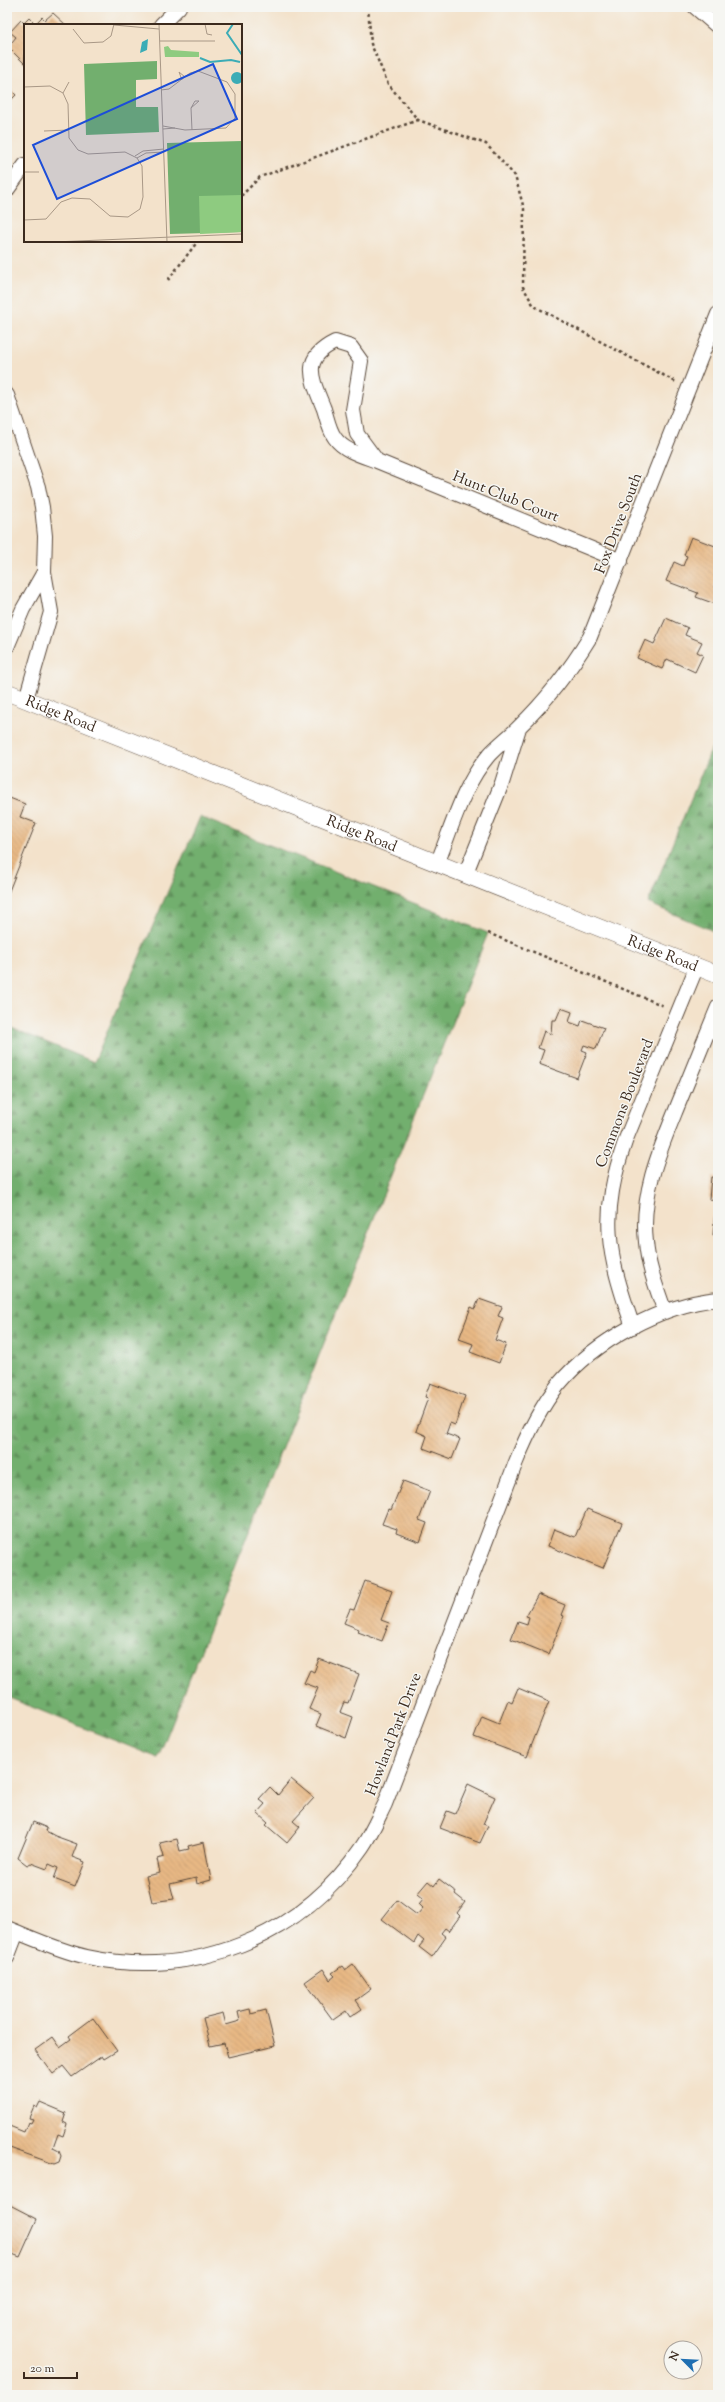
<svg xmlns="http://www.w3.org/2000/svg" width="725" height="2402" font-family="'Sorts Mill Goudy',serif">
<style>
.forest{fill:url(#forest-firs);stroke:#566c46}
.building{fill:url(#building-back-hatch)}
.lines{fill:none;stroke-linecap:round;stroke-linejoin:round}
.minor-casing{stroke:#574638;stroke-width:16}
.tertiary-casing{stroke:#574638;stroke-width:18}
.path{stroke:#574638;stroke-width:2.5;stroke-dasharray:3 3;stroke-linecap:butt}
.minor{stroke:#fff;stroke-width:14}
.tertiary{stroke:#fff;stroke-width:17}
.labels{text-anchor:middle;stroke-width:3;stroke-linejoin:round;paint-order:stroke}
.street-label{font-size:15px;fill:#3b2a1e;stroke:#f6f6f2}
.inset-river{fill:none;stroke:#3bacb6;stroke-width:2}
.inset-road{fill:none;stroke:#a99886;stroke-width:1}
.view{fill:#1d4ed8;fill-opacity:0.15;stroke:#1d4ed8;stroke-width:2}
.inset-edge{fill:none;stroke:#3b2a1e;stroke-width:2}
</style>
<defs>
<pattern id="forest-firs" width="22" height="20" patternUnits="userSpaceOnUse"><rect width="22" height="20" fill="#72af6e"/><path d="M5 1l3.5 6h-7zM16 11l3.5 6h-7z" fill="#5f8f5a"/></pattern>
<pattern id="building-back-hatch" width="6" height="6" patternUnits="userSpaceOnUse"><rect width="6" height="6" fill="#e7b884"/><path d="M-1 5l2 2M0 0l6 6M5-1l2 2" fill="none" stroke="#c79e72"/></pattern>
</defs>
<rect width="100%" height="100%" fill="#f6f6f2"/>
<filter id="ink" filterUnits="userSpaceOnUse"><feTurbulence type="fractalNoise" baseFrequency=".025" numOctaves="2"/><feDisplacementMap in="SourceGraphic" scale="8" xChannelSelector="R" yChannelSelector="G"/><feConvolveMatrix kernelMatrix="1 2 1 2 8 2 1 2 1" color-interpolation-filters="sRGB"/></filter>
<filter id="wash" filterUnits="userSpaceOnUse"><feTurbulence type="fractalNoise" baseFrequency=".012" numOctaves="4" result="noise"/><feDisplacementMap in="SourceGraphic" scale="16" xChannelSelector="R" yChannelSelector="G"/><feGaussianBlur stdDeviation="0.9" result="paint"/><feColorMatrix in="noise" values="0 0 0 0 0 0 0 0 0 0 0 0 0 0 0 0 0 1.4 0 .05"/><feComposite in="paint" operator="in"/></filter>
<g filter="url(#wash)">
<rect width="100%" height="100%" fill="#f3e2cb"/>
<path class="forest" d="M718 733V933L648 903Z
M200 817 488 933 158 1758 7 1697V1026L94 1062Z"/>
<g id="blocks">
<path class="building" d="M53 13 66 25H25V64L8 47 16 37 10 32 21 20 24 23 29 18 35 24 42 17 45 20Z
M7 86 16 95 7 104Z
M691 537 718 547V576L714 587 718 588V605L696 597 698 593 666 581 674 562 683 566 687 556 684 555Z
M666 618 688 628 685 635 702 642 697 652 703 655 695 672 667 659 662 669 637 658 645 640 654 644Z
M7 797 25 804 20 817 36 823 7 896Z
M561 1008 572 1012 569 1022 580 1026 582 1020 604 1028 596 1049 584 1045 582 1050 587 1052 577 1078 539 1064 544 1050 538 1048 544 1031 551 1034 552 1020H556Z
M711 1177 718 1178V1200L709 1199Z
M715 1209 718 1210V1235H713Z
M479 1299 502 1307 498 1316 503 1318 495 1340 506 1344 499 1363 470 1352 473 1344 459 1339 471 1307 475 1309Z
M430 1383 465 1396 455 1425 450 1423 446 1434 460 1439 452 1459 423 1448 427 1436 416 1431 428 1398 425 1397Z
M403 1481 430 1491 419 1520 427 1523 420 1542 396 1533 397 1529 382 1524 388 1509 391 1510Z
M587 1509 622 1523 603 1568 548 1546 554 1529 575 1537Z
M365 1581 392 1591 381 1620 389 1623 382 1641 358 1632 359 1629 344 1623 350 1609 354 1610Z
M538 1594 565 1605 561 1615 564 1616 549 1654 511 1639 518 1621 527 1624 529 1617 526 1616Z
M319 1659 359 1674 348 1703 344 1702 340 1712 353 1717 346 1738 316 1726 321 1714 309 1709 318 1688 304 1683 310 1670 314 1672Z
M518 1688 549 1701 527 1757 474 1737 482 1716 499 1723 508 1700 512 1702Z
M291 1779 314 1798 293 1821 300 1827 287 1843 266 1825 268 1823 257 1813 265 1804 259 1799 270 1787 278 1795Z
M468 1784 495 1797 483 1824 488 1826 480 1843 440 1828 447 1811 455 1814Z
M33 1822 47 1828 46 1831 55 1836 77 1844 72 1857 85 1862 75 1887 54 1879 58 1868 49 1864 47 1869 31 1863 27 1865 18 1858Z
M177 1839 180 1851 189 1849 188 1846 204 1842 211 1880 197 1884 196 1878 170 1884 174 1899 152 1902 146 1876 160 1873 157 1859 164 1857 160 1843Z
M439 1879 456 1892 455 1894 465 1902 457 1913 460 1916 449 1931 445 1928 441 1933 446 1937 432 1957 419 1947 424 1941 418 1936 414 1943 382 1919 397 1900 417 1915 423 1908 419 1904 423 1899 417 1894 428 1881 434 1886Z
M353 1964 371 1989 356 2000 362 2009 350 2017 346 2011 333 2020 305 1982 323 1969 330 1980 335 1976 332 1973 342 1966 345 1970Z
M250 2009 251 2014 266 2010 275 2046 228 2057 224 2043 210 2046 203 2018 223 2013 226 2025 240 2021 238 2012Z
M93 2018 117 2051 104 2059 102 2056 72 2077 63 2066 53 2074 35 2050 53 2037 60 2047 71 2039 69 2036Z
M40 2102 66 2113 63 2122 67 2124 63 2136 58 2134 53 2148 59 2151 61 2156 59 2162 54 2164 7 2147V2125L24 2132 28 2122 31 2123 33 2119 29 2118 34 2106 37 2108Z
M10 2205 37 2219 20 2257 7 2252V2212Z"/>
</g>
</g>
<g filter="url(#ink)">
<use href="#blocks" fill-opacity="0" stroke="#574638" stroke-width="1"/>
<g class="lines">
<g class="minor-casing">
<path id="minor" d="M695 7 718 27
M161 25 179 7
M7 190 25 165
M7 395 38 487 42 507 45 536 44 572 51 612 26 699
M377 461C363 456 344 451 335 438 329 430 327 418 324 409 312 379 300 359 335 342L351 347 361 361 353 410 357 434 377 461 621 561
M7 647 23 609 44 572
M437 864C452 827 463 785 489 755 498 745 509 737 518 728 546 701 570 670 590 637L718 314
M465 875 502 783 519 728
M665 1312C657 1289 648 1267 646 1242 640 1192 662 1145 680 1100 693 1069 705 1038 718 1007
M633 1327C607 1251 599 1217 626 1139L697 966
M7 1928C32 1938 60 1951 87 1957 193 1980 301 1937 362 1847 371 1834 378 1818 385 1804L516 1462C527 1435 540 1408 558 1385 596 1340 660 1305 718 1299
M7 1958 17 1932"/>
</g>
<g class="tertiary-casing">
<g id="tertiary">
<path id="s1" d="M7 692 718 975"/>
</g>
</g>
<path class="path" d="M368 7 371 44 388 84 418 120 486 144 515 176 524 209 523 287 534 306 676 382
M241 196 260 177 418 120
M168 280 198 241
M488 933 664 1006"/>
<use href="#minor" class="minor"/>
<use href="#tertiary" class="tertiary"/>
</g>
</g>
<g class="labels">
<g class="street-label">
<text transform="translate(506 496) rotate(22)" y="5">Hunt Club Court</text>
<text transform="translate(618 523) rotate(-69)" y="5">Fox Drive South</text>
<text dy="5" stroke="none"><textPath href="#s1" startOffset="58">Ridge Road</textPath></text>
<text dy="5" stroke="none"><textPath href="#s1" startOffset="382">Ridge Road</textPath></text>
<text dy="5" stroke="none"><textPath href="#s1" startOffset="706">Ridge Road</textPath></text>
<text transform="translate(624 1103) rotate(-69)" y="5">Commons Boulevard</text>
<text transform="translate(393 1734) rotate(-69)" y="5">Howland Park Drive</text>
</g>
</g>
<g transform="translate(24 24)">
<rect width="218" height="218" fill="#f3e2cb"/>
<path d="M133 37V55L112 56V83H134L135 108 62 111 60 40ZM218 117V208L146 210 143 119Z" fill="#72af6e"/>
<path d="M144 22 147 26 175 28V33H141L140 23Z" fill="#8ecb80"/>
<path d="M218 171V208L176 210 175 172Z" fill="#8ecb80"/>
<path d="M124 15 123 26 116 29 118 18ZM207 54a6 6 0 1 1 12 0a6 6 0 1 1-12 0Z" fill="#3bacb6"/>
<path class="inset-river" d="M209 0 203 9 218 31M176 34 186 38 207 36 216 38"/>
<path class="inset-road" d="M135 0 143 218M181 0 183 10 188 11M90 1 135 5M49 5 60 19 79 18 87 12 90 0M136 17H191M158 56 155 48 161 53M0 63 26 62 39 69 44 80 45 114 54 126 64 130 101 128 113 134 118 142 119 173 116 185 104 193 86 192 66 175 48 174 37 178 22 195 0 196M137 66 145 65 166 49 174 47 203 58 211 70V94L202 104 161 106 139 102M39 69 45 58M167 84 171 77H175L167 84 168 106M139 105 151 104M20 107 45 106M111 132 119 127 140 125M113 134 122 129 140 128M0 148H15M30 218 218 210"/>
<path class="view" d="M189 40 213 95 33 175 9 121Z"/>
<rect width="218" height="218" class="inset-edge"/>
</g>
<rect width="725" height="2402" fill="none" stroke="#f6f6f2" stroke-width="24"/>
<g transform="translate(683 2360) rotate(294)"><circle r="19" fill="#f6f6f2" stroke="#aba49d"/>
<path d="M0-3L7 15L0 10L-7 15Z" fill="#1f6fb2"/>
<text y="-6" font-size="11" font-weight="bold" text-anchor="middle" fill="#3b2a1e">N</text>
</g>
<path d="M24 2372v6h53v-6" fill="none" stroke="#3b2a1e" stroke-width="2"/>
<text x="30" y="2372" font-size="12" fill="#3b2a1e" stroke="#f6f6f2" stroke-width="3" paint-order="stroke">20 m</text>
</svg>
